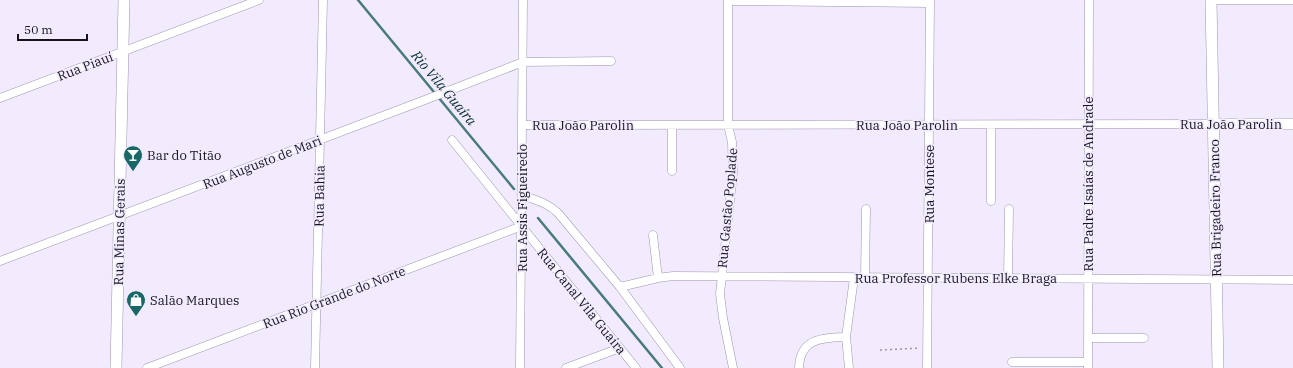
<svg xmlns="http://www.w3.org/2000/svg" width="1293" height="368" font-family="'IBM Plex Serif',serif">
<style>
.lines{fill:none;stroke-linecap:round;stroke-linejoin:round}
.stream{stroke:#487a7e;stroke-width:2.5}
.street-casing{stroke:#9e94af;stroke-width:9}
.secondary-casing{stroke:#9e94af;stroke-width:12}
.path{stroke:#9b95a4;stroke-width:1.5;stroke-dasharray:2 3;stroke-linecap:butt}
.street{stroke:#fff;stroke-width:8}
.secondary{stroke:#fff;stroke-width:11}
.labels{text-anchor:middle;stroke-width:3.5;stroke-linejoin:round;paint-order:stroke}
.street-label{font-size:13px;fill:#17131d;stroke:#f1ebfd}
.poi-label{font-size:13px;fill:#17131d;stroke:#f1ebfd;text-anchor:start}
.water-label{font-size:14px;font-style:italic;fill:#0a3031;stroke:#f1ebfd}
</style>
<rect width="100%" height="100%" fill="#f1ebfd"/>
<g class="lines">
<path class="stream" d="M358 0 514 189
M538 218 662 368"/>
<g class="street-casing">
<path id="street" d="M728 0V125L732 142 733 172 720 294 723 318 733 368
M1211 0H1293
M728 1 930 3
M0 98 259 0
M522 125 1214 124
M672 125V171
M991 125V201
M452 140 636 368
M522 195C535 200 548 203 558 213L620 287 680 368
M653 235 658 278
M0 261 430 98 523 62 611 61
M865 278 866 209
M1008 278 1009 209
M620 287 658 278 673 276 1293 280
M1088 338H1144
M1012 362H1088
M147 368 522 226
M315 368 323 0
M520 368 523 0
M566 368 620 348
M799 368C800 338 822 338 846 337
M849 368 846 337 854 278
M927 368 930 0
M1088 368 1089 0"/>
</g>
<g class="secondary-casing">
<path id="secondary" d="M1211 0 1218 368
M1214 124H1293
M116 368 124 0"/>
</g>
<path class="path" d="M880 350 920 348"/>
<use href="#street" class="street"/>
<use href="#secondary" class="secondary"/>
</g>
<defs>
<g id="bar-pin" transform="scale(1)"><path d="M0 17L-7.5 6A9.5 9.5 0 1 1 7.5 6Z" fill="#196767" stroke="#f1ebfd"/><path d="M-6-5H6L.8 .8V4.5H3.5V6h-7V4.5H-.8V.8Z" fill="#fff"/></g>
<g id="shop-pin" transform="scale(1)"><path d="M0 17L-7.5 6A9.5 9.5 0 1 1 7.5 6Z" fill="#196767" stroke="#f1ebfd"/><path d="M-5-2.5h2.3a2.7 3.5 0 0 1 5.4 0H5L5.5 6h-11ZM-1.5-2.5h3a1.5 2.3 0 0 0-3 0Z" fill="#fff"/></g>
</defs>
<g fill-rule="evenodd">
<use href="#bar-pin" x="133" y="155"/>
<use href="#shop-pin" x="136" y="300"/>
</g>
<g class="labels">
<g class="street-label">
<text transform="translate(85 66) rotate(-21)" y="5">Rua Piauí</text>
<text x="1231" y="129">Rua João Parolin</text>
<text x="583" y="130">Rua João Parolin</text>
<text x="907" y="130">Rua João Parolin</text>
<text transform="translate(262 162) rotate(-21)" y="5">Rua Augusto de Mari</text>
<text transform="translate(929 184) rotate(-90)" y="5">Rua Montese</text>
<text transform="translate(1088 184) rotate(-90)" y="5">Rua Padre Isaías de Andrade</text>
<text transform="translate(319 196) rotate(-89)" y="5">Rua Bahia</text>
<text transform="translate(522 208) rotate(-90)" y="5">Rua Assis Figueiredo</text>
<text transform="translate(727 208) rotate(-85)" y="5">Rua Gastão Poplade</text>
<text transform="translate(1215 208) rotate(-91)" y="5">Rua Brigadeiro Franco</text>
<text transform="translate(119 232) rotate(-89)" y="5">Rua Minas Gerais</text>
<text x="956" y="283">Rua Professor Rubens Elke Braga</text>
<text transform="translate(334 297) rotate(-21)" y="5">Rua Rio Grande do Norte</text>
<text transform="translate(582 301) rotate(51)" y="5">Rua Canal Vila Guaíra</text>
</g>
<g class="poi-label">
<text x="147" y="160">Bar do Titão</text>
<text x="150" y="305">Salão Marques</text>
</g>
<g class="water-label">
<text transform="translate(444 88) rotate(50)" y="5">Rio Vila Guaíra</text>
</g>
</g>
<path d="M18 34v6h69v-6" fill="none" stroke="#17131d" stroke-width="2"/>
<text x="24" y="34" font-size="12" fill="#17131d" stroke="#f1ebfd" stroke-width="3" paint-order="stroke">50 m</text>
</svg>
